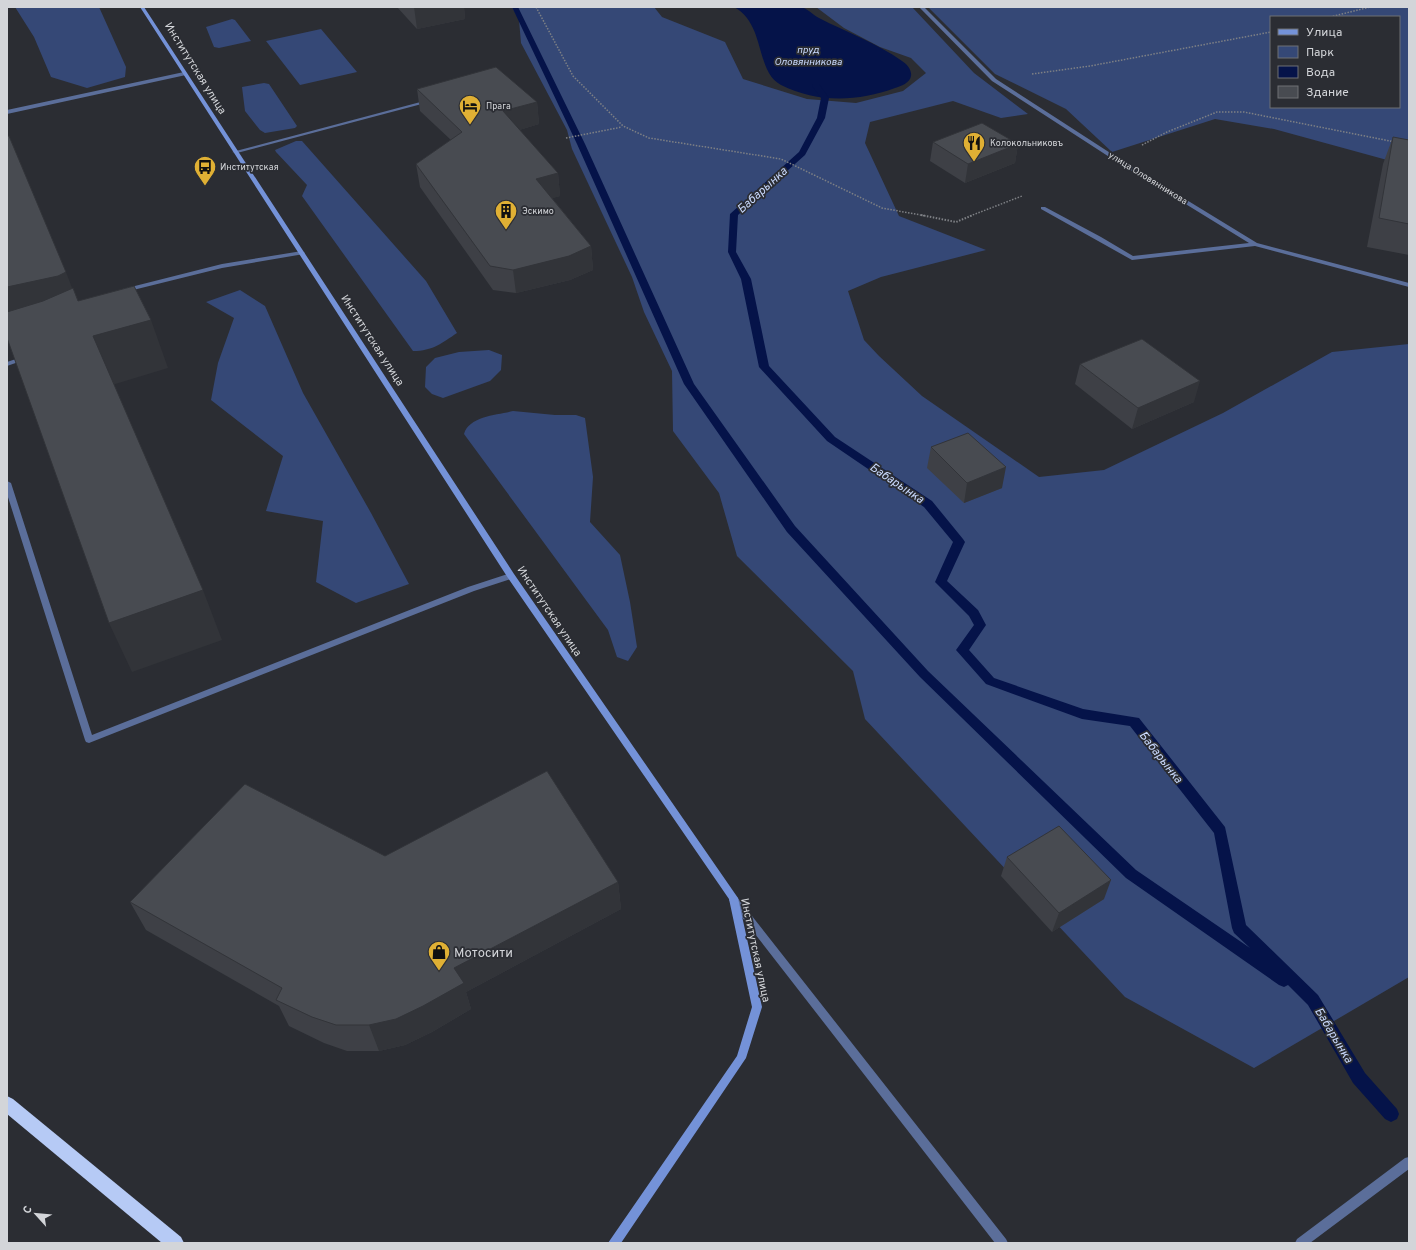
<svg xmlns="http://www.w3.org/2000/svg" width="1416" height="1250" font-family="Overpass,sans-serif">
<style>
.green{fill:#354876;fill-rule:evenodd}
.water{fill:#051349}
.lines{fill:none;stroke-linecap:round;stroke-linejoin:round}
.stream{fill:#051349;fill-rule:evenodd}
.path-far1{stroke:#7e8085;stroke-width:1.5;stroke-dasharray:1.5 1.5;stroke-linecap:butt}
.path{stroke:#7e8085;stroke-width:2;stroke-dasharray:1.5 1.5;stroke-linecap:butt}
.lane{fill:#5b6e9a;fill-rule:evenodd}
.secondary{fill:#7492d8;fill-rule:evenodd}
.highway{fill:#b6caf5;fill-rule:evenodd}
.wall{fill:#3e4046}
.shaded-wall{fill:#323439}
.building{fill:#484b51;stroke:#323439}
.labels{text-anchor:middle;stroke-width:3.5;stroke-linejoin:round;paint-order:stroke}
.far-poi-label{font-size:9px;fill:#d3d5d9;stroke:#2b2d33;text-anchor:start}
.far-street-label{font-size:9px;fill:#d3d5d9;stroke:#2b2d33}
.far-water-label{font-size:10px;font-style:italic;fill:#c8d8fc;stroke:#2b2d33}
.street-label{font-size:11px;fill:#d3d5d9;stroke:#2b2d33}
.water-label{font-size:12px;font-style:italic;fill:#c8d8fc;stroke:#2b2d33}
.near-poi-label{font-size:13px;fill:#d3d5d9;stroke:#2b2d33;text-anchor:start}
</style>
<rect width="100%" height="100%" fill="#2b2d33"/>
<path class="green" d="M15 7H99L126 67 125 77 87 88 51 77 34 37Z
M512 7H654L662 17 725 42 743 79 807 99 856 103 903 91 926 73 911 58 880 47 844 28 816 7H912L974 73 1028 114 1001 118 953 101 870 122 865 143 899 216 986 250 881 277 848 291 864 340 879 356 922 396 1039 477 1104 470 1223 413 1332 352 1409 344V977L1254 1068 1125 997 865 719 853 671 737 556 719 493 673 431 672 371 644 312 632 277 572 149 567 130 521 43 519 20Z
M928 7H1409V166L1274 129 1215 119 1112 152 1066 109 995 74ZM1271 17H1399V107H1271Z
M232 19 235 20 251 41 219 48 214 47 206 27Z
M321 29 357 72 300 85 266 41Z
M264 83 269 84 297 126 295 128 265 133 260 130 245 111 242 87Z
M296 141H302L426 281 457 333C442 343 433 351 413 351L302 196 307 185 276 152 275 150Z
M240 290 265 306 303 393 371 513 409 584 356 603 316 582 323 521 266 511 283 456 211 400 218 363 234 318 206 302Z
M489 350 502 355 501 370 490 381 443 398 432 394 425 387 426 367 435 358 459 352Z
M513 411 555 415H576L585 418 593 477 590 522 620 555 630 602 637 647 628 661 617 657 608 630 464 434C469 416 498 415 513 411Z"/>
<path class="water" d="M734 7C750 7 766 7 783 7 788 7 795 6 801 7 807 8 813 15 819 18 846 32 877 43 902 61 907 64 912 70 911 76 910 83 901 86 895 88 857 102 817 103 781 85 755 72 766 24 734 7Z"/>
<g class="lines">
<path class="stream" d="M512 7H518L585 144 694 384 795 526 928 671 1136 870 1250 948 1234 933 1232 928 1214 833 1130 726 1082 719 986 684 956 650 974 625 969 616 935 582 953 542 924 507 827 441 759 367 741 279 728 252 730 214 799 152 817 118 821 98 812 86 813 84H819L829 98 825 118 805 155 738 215 736 252 751 279 769 366 835 437 932 501 963 539 965 542 947 581 978 610 986 625 969 650 994 678 1083 709 1139 718 1225 827 1246 925 1318 995 1365 1073 1397 1109 1399 1114 1397 1119 1391 1122 1385 1119 1353 1083 1308 1005 1288 985 1284 987 1279 985 1126 878 920 677 787 532 684 384 577 144Z"/>
<path class="path-far1" d="M536 7 573 76 623 126 649 138 781 159 882 208 926 216
M1330 17 1370 7
M1032 74 1090 66 1271 32
M566 138 622 127
M1142 145 1167 132 1217 112H1244L1395 142
M970 216 1022 196"/>
<path class="path" d="M921 215 956 222 973 215"/>
<path class="lane" d="M919 7H924L996 79 1118 158 1257 243 1409 283V287L1255 246 1132 260 1041 209V207H1045L1101 237 1133 256 1249 243 1114 160 992 81Z
M184 72 186 73V75L7 114V110Z
M428 100 433 101 237 153 232 152Z
M302 251 305 253 304 254 222 268 125 292 122 290 123 289 222 264Z
M25 356 27 357V359L7 366V362Z
M7 481 11 483 92 735 468 587 511 573 515 576 514 578 474 591 89 743 86 742 85 740 7 494Z
M734 896 737 897 1006 1239 1008 1243H995L731 903 729 900 731 897Z
M1409 1157V1169L1310 1243H1295L1297 1239 1405 1158Z"/>
<path class="secondary" d="M140 7H144L514 574 738 898 762 1007 746 1058 621 1243H608L737 1056 752 1007 729 899 508 578Z"/>
<path class="highway" d="M7 1096 13 1099 181 1237 184 1243H162L7 1114Z"/>
</g>
<path class="wall" d="M397 7H464L465 19 417 29Z
M417 89 537 102 539 124 519 130 558 173 560 196 552 198 591 246 593 270 570 280 516 293 493 290 420 187 416 164 451 140 420 111Z
M1393 137 1409 140V255L1367 247 1383 164Z
M933 142 1018 144 1015 163 965 183 930 161Z
M1080 364 1194 402 1132 429 1075 384Z
M931 447 1002 488 964 503 927 468Z
M385 856 618 882 621 909 466 992 471 1009 432 1032 405 1045 379 1051H347L324 1043 289 1026 279 1006 146 930 130 902Z
M1007 857 1104 899 1052 932 1001 876Z"/>
<path class="shaded-wall" d="M414 7H464L465 19 417 29Z
M537 102 539 124 506 134 503 111Z
M1018 144 1015 163 965 183 968 164Z
M558 173 560 196 539 202 536 179Z
M591 246 593 270 570 280 516 293 513 270Z
M66 272 80 309 7 327V287Z
M151 320 168 368 112 385 93 336Z
M1200 381 1194 402 1132 429 1138 408Z
M1006 467 1002 488 964 503 967 483Z
M203 590 222 640 132 672 109 623Z
M1111 880 1104 899 1052 932 1059 913Z
M618 882 621 909 466 992 471 1009 432 1032 405 1045 379 1051 369 1025 454 968Z"/>
<path class="building" d="M496 67 537 102 503 111 558 173 536 179 591 246 569 256 513 270 490 266 416 164 462 132 417 89Z
M982 123 1018 144 968 164 933 142Z
M7 136H9L66 272 58 276 7 287Z
M1393 137 1409 140V224L1379 218Z
M134 286 151 320 93 336 203 590 109 623 7 338V312L43 301 73 288 78 301Z
M1142 339 1200 381 1138 408 1080 364Z
M968 433 1006 467 967 483 931 447Z
M547 771 618 882 454 968 464 983 423 1006 396 1019 369 1025H336L312 1017 276 1000 282 988 130 902 245 784 385 856Z
M1059 826 1111 880 1059 913 1007 857Z"/>
<defs>
<g id="hotel-pin" transform="scale(1.15)"><path d="M0 17L-7.5 6A9.5 9.5 0 1 1 7.5 6Z" fill="#e0b034" stroke="#2b2d33"/><path d="M-6-4.5h1.5V1H6V5H4.5V3h-9V5H-6ZM-4 0a1.8 1.8 0 1 1 3.6 0ZM.5 0V-2.5h3Q6-2.5 6 0Z" fill="#111"/></g>
<g id="restaurant-pin" transform="scale(1.15)"><path d="M0 17L-7.5 6A9.5 9.5 0 1 1 7.5 6Z" fill="#e0b034" stroke="#2b2d33"/><path d="M-5-6h1v4h1v-4h1v4h1v-4h1v5L-1.5 .5V6h-2V.5L-5-1ZM5-6V6H3V1.5H1.5Q1.5-4 5-6Z" fill="#111"/></g>
<g id="bus-pin" transform="scale(1.15)"><path d="M0 17L-7.5 6A9.5 9.5 0 1 1 7.5 6Z" fill="#e0b034" stroke="#2b2d33"/><path d="M-5-6H5V4H4V6H2V4H-2V6H-4V4H-5ZM-3.5-4V0h7V-4ZM-3.5 1.2v1.5H-2V1.2ZM2 1.2v1.5H3.5V1.2Z" fill="#111"/></g>
<g id="building-pin" transform="scale(1.15)"><path d="M0 17L-7.5 6A9.5 9.5 0 1 1 7.5 6Z" fill="#e0b034" stroke="#2b2d33"/><path d="M-4-6H4V6H1V3H-1V6H-4ZM-2.5-4.3h1.7v1.8h-1.7ZM.8-4.3h1.7v1.8H.8ZM-2.5-1h1.7V.8h-1.7ZM.8-1h1.7V.8H.8Z" fill="#111"/></g>
<g id="shop-pin" transform="scale(1.15)"><path d="M0 17L-7.5 6A9.5 9.5 0 1 1 7.5 6Z" fill="#e0b034" stroke="#2b2d33"/><path d="M-5-2.5h2.3a2.7 3.5 0 0 1 5.4 0H5L5.5 6h-11ZM-1.5-2.5h3a1.5 2.3 0 0 0-3 0Z" fill="#111"/></g>
</defs>
<g fill-rule="evenodd">
<use href="#hotel-pin" x="470" y="106"/>
<use href="#restaurant-pin" x="974" y="143"/>
<use href="#bus-pin" x="205" y="167"/>
<use href="#building-pin" x="506" y="211"/>
<use href="#shop-pin" x="439" y="952"/>
</g>
<g class="labels">
<g class="far-poi-label">
<text x="486" y="109">Прага</text>
<text x="990" y="146">Колокольниковъ</text>
<text x="220" y="170">Институтская</text>
<text x="522" y="214">Эскимо</text>
</g>
<g class="far-street-label">
<text transform="translate(1148 178) rotate(32)" y="3">улица Оловянникова</text>
</g>
<g class="far-water-label">
<text x="808" y="53">пруд<tspan x="808" dy="12">Оловянникова</tspan></text>
</g>
<g class="street-label">
<text transform="translate(196 68) rotate(58)" y="4">Институтская улица</text>
<text transform="translate(373 340) rotate(57)" y="4">Институтская улица</text>
<text transform="translate(550 611) rotate(56)" y="4">Институтская улица</text>
<text transform="translate(756 950) rotate(78)" y="4">Институтская улица</text>
</g>
<g class="water-label">
<text transform="translate(762 190) rotate(-42)" y="4">Бабарынка</text>
<text transform="translate(897 483) rotate(34)" y="4">Бабарынка</text>
<text transform="translate(1161 757) rotate(52)" y="4">Бабарынка</text>
<text transform="translate(1334 1035) rotate(59)" y="4">Бабарынка</text>
</g>
<g class="near-poi-label">
<text x="454" y="957">Мотосити</text>
</g>
</g>
<rect width="1416" height="1250" fill="none" stroke="#d3d5d9" stroke-width="16"/>
<rect x="1270" y="16" width="130" height="92" fill="#2b2d33" stroke="#6e7075"/>
<rect x="1278" y="29" width="20" height="6" fill="#7492d8" stroke="#6e7075"/>
<text x="1306" y="36" font-size="12" fill="#d3d5d9">Улица</text>
<rect x="1278" y="46" width="20" height="12" fill="#354876" stroke="#6e7075"/>
<text x="1306" y="56" font-size="12" fill="#d3d5d9">Парк</text>
<rect x="1278" y="66" width="20" height="12" fill="#051349" stroke="#6e7075"/>
<text x="1306" y="76" font-size="12" fill="#d3d5d9">Вода</text>
<rect x="1278" y="86" width="20" height="12" fill="#484b51" stroke="#6e7075"/>
<text x="1306" y="96" font-size="12" fill="#d3d5d9">Здание</text>
<g transform="translate(36 1214) rotate(297)" stroke="#2b2d33" stroke-width="3" paint-order="stroke">
<path d="M0-3L7 15L0 10L-7 15Z" fill="#d3d5d9"/>
<text y="-6" font-size="11" font-weight="bold" text-anchor="middle" fill="#d3d5d9">С</text>
</g>
</svg>
